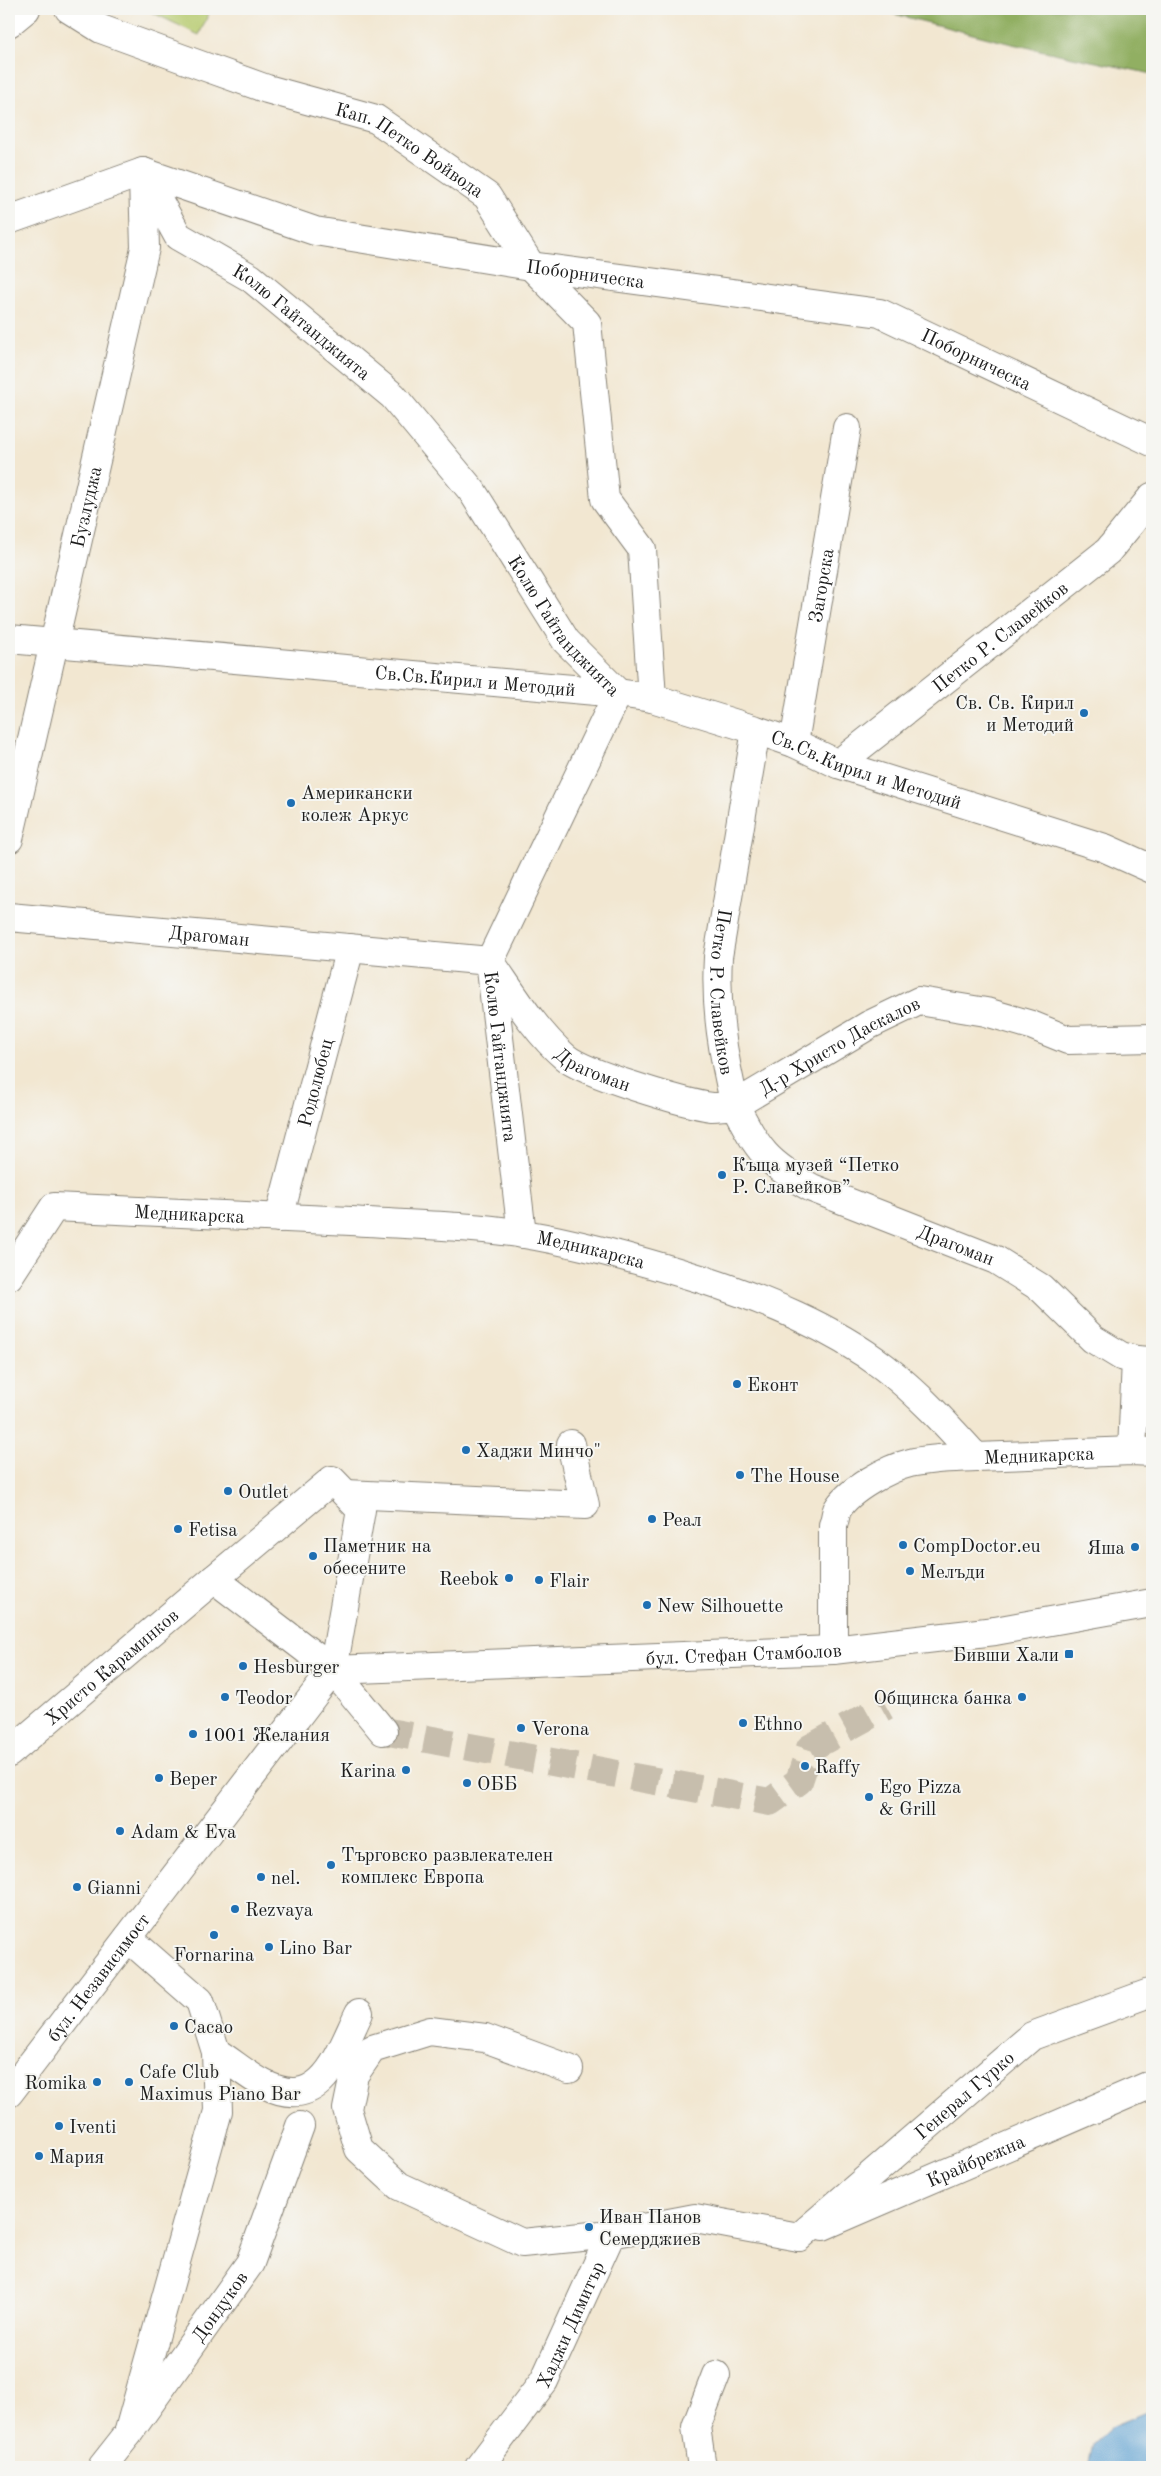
<svg xmlns="http://www.w3.org/2000/svg" width="1161" height="2476" font-family="'Old Standard TT',serif">
<style>
.green{fill:#b7cb6f;stroke:#6a7446}
.forest{fill:#91af62;stroke:#56663f}
.water{fill:#5ea1d2;stroke:#3d5e77}
.lines{fill:none;stroke-linecap:round;stroke-linejoin:round}
.minor-tunnel{stroke:#c7bead;stroke-width:28;stroke-dasharray:28 14;stroke-linecap:butt}
.minor-casing{stroke:#878276;stroke-width:30}
.minor{stroke:#fff;stroke-width:28}
.poi-dot{fill:#1f6fb2;stroke:#f6f6f2;stroke-width:2}
.labels{text-anchor:middle;stroke-width:4;stroke-linejoin:round;paint-order:stroke}
.street-label{font-size:19px;fill:#1c1c1c;stroke:#f6f6f2}
.poi-label{font-size:19px;fill:#1c1c1c;stroke:#f6f6f2;text-anchor:start}
</style>
<rect width="100%" height="100%" fill="#f6f6f2"/>
<filter id="ink" filterUnits="userSpaceOnUse"><feTurbulence type="fractalNoise" baseFrequency=".02" numOctaves="2"/><feDisplacementMap in="SourceGraphic" scale="10" xChannelSelector="R" yChannelSelector="G"/><feConvolveMatrix kernelMatrix="1 2 1 2 8 2 1 2 1" color-interpolation-filters="sRGB"/></filter>
<filter id="wash" filterUnits="userSpaceOnUse"><feTurbulence type="fractalNoise" baseFrequency=".0096" numOctaves="4" result="noise"/><feDisplacementMap in="SourceGraphic" scale="20" xChannelSelector="R" yChannelSelector="G"/><feGaussianBlur stdDeviation="1.12" result="paint"/><feColorMatrix in="noise" values="0 0 0 0 0 0 0 0 0 0 0 0 0 0 0 0 0 1.4 0 .05"/><feComposite in="paint" operator="in"/></filter>
<g filter="url(#wash)">
<rect width="100%" height="100%" fill="#f2e7d1"/>
<path class="green" d="M145 9H211L199 35Z"/>
<path class="forest" d="M874 9H1152V74L1012 44Z"/>
<path class="water" d="M1152 2410V2467H1088L1093 2444 1113 2426Z"/>
</g>
<g filter="url(#ink)">
<g class="lines">
<path class="minor-tunnel" d="M383 1731 770 1802 799 1781 810 1748 886 1706"/>
<g class="minor-casing">
<g id="minor">
<path id="s1" d="M69 9 101 29 200 65 267 89 376 119 487 196 531 266 587 323 605 499 642 549 652 698"/>
<path d="M9 23 26 9"/>
<path id="s2" d="M143 172 178 236 251 278 393 396 472 491 566 641 618 693 490 961 522 1234"/>
<path id="s3" d="M9 220 143 172 315 231 531 266 880 313 1152 442"/>
<path id="s4" d="M9 639 618 693 652 698 756 730 794 743 838 764 1105 848 1152 869"/>
<path id="s5" d="M756 730 718 957C715 1009 723 1055 735 1105L869 1025 919 1001 986 1012 1031 1025 1068 1040 1152 1038"/>
<path id="s6" d="M794 743 847 428"/>
<path id="s7" d="M838 764 1108 551 1152 497"/>
<path id="s8" d="M9 839 145 248 143 178"/>
<path id="s9" d="M9 917 490 961C513 994 535 1031 565 1057 583 1073 687 1104 712 1107 720 1107 728 1106 735 1105 758 1151 767 1163 812 1188L996 1260 1041 1288 1093 1339 1121 1356 1136 1360"/>
<path id="s10" d="M279 1218 350 948"/>
<path id="s11" d="M9 1276 54 1207C153 1212 252 1216 351 1221 408 1225 467 1225 524 1234 584 1244 643 1261 701 1279 765 1300 830 1326 884 1367 918 1393 947 1425 976 1457L1132 1451 1152 1452"/>
<path d="M1132 1451 1136 1360 1152 1361"/>
<path d="M346 1494 585 1505 571 1444"/>
<path d="M833 1650V1525C835 1521 835 1515 837 1510 848 1490 889 1468 910 1463 931 1458 955 1458 976 1457"/>
<path id="s12" d="M333 1670 833 1650 995 1631 1152 1603"/>
<path id="s13" d="M9 1753 214 1579"/>
<path d="M128 1938 200 2001 216 2052 218 2111 128 2434"/>
<path d="M216 2052C232 2062 248 2076 264 2084 322 2114 339 2054 359 2013"/>
<path d="M569 2069 485 2038 430 2031 372 2049 354 2075 347 2109 359 2149 399 2186 522 2243 611 2234"/>
<path id="s14" d="M9 2093 333 1670 361 1510 332 1480 214 1579 333 1670 383 1731"/>
<path id="s15" d="M823 2226 1152 2084"/>
<path id="s16" d="M799 2237 1032 2036 1152 1992"/>
<path id="s17" d="M102 2467 128 2434 250 2263 300 2126"/>
<path id="s18" d="M479 2467 544 2381 611 2234 695 2218 799 2237"/>
<path d="M702 2467 696 2427 716 2375"/>
</g>
</g>
<use href="#minor" class="minor"/>
</g>
</g>
<g class="poi-dot">
<circle cx="1084" cy="713" r="5"/>
<circle cx="291" cy="803" r="5"/>
<circle cx="722" cy="1175" r="5"/>
<circle cx="737" cy="1384" r="5"/>
<circle cx="466" cy="1450" r="5"/>
<circle cx="740" cy="1475" r="5"/>
<circle cx="228" cy="1491" r="5"/>
<circle cx="652" cy="1519" r="5"/>
<circle cx="178" cy="1529" r="5"/>
<circle cx="903" cy="1545" r="5"/>
<circle cx="1135" cy="1547" r="5"/>
<circle cx="313" cy="1556" r="5"/>
<circle cx="910" cy="1571" r="5"/>
<circle cx="509" cy="1578" r="5"/>
<circle cx="539" cy="1580" r="5"/>
<circle cx="647" cy="1605" r="5"/>
<rect x="1064" y="1649" width="10" height="10" rx="2.5"/>
<circle cx="243" cy="1666" r="5"/>
<circle cx="225" cy="1697" r="5"/>
<circle cx="1022" cy="1697" r="5"/>
<circle cx="743" cy="1723" r="5"/>
<circle cx="521" cy="1728" r="5"/>
<circle cx="193" cy="1734" r="5"/>
<circle cx="805" cy="1766" r="5"/>
<circle cx="406" cy="1770" r="5"/>
<circle cx="159" cy="1778" r="5"/>
<circle cx="467" cy="1783" r="5"/>
<circle cx="869" cy="1797" r="5"/>
<circle cx="120" cy="1831" r="5"/>
<circle cx="331" cy="1865" r="5"/>
<circle cx="261" cy="1877" r="5"/>
<circle cx="77" cy="1887" r="5"/>
<circle cx="235" cy="1909" r="5"/>
<circle cx="214" cy="1935" r="5"/>
<circle cx="269" cy="1947" r="5"/>
<circle cx="174" cy="2026" r="5"/>
<circle cx="97" cy="2082" r="5"/>
<circle cx="129" cy="2082" r="5"/>
<circle cx="59" cy="2126" r="5"/>
<circle cx="39" cy="2156" r="5"/>
<circle cx="589" cy="2227" r="5"/>
</g>
<g class="labels">
<g class="street-label">
<text dy="7" stroke="none"><textPath href="#s1" startOffset="371">Кап. Петко Войвода</textPath></text>
<text dy="7" stroke="none"><textPath href="#s3" startOffset="598">Поборническа</textPath></text>
<text dy="7" stroke="none"><textPath href="#s2" startOffset="224">Колю Гайтанджията</textPath></text>
<text dy="7" stroke="none"><textPath href="#s3" startOffset="1002">Поборническа</textPath></text>
<text dy="7" stroke="none"><textPath href="#s8" startOffset="341">Бузлуджа</textPath></text>
<text dy="7" stroke="none"><textPath href="#s6" startOffset="160">Загорска</textPath></text>
<text dy="7" stroke="none"><textPath href="#s2" startOffset="629">Колю Гайтанджията</textPath></text>
<text dy="7" stroke="none"><textPath href="#s7" startOffset="206">Петко Р. Славейков</textPath></text>
<text dy="7" stroke="none"><textPath href="#s4" startOffset="468">Св.Св.Кирил и Методий</textPath></text>
<text dy="7" stroke="none"><textPath href="#s4" startOffset="872">Св.Св.Кирил и Методий</textPath></text>
<text dy="7" stroke="none"><textPath href="#s9" startOffset="201">Драгоман</textPath></text>
<text dy="7" stroke="none"><textPath href="#s5" startOffset="265">Петко Р. Славейков</textPath></text>
<text dy="7" stroke="none"><textPath href="#s5" startOffset="500">Д-р Христо Даскалов</textPath></text>
<text dy="7" stroke="none"><textPath href="#s2" startOffset="1109">Колю Гайтанджията</textPath></text>
<text dy="7" stroke="none"><textPath href="#s9" startOffset="636">Драгоман</textPath></text>
<text dy="7" stroke="none"><textPath href="#s10" startOffset="140">Родолюбец</textPath></text>
<text dy="7" stroke="none"><textPath href="#s11" startOffset="218">Медникарска</textPath></text>
<text dy="7" stroke="none"><textPath href="#s9" startOffset="1055">Драгоман</textPath></text>
<text dy="7" stroke="none"><textPath href="#s11" startOffset="622">Медникарска</textPath></text>
<text dy="7" stroke="none"><textPath href="#s11" startOffset="1132">Медникарска</textPath></text>
<text dy="7" stroke="none"><textPath href="#s12" startOffset="411">бул. Стефан Стамболов</textPath></text>
<text dy="7" stroke="none"><textPath href="#s13" startOffset="134">Христо Караминков</textPath></text>
<text dy="7" stroke="none"><textPath href="#s14" startOffset="146">бул. Независимост</textPath></text>
<text dy="7" stroke="none"><textPath href="#s16" startOffset="218">Генерал Гурко</textPath></text>
<text dy="7" stroke="none"><textPath href="#s15" startOffset="166">Крайбрежна</textPath></text>
<text dy="7" stroke="none"><textPath href="#s17" startOffset="199">Дондуков</textPath></text>
<text dy="7" stroke="none"><textPath href="#s18" startOffset="170">Хаджи Димитър</textPath></text>
</g>
<g class="poi-label">
<text x="1074" y="709" text-anchor="end">Св. Св. Кирил<tspan x="1074" dy="22">и Методий</tspan></text>
<text x="301" y="799">Американски<tspan x="301" dy="22">колеж Аркус</tspan></text>
<text x="732" y="1171">Къща музей “Петко<tspan x="732" dy="22">Р. Славейков”</tspan></text>
<text x="747" y="1391">Еконт</text>
<text x="476" y="1457">Хаджи Минчо"</text>
<text x="750" y="1482">The House</text>
<text x="238" y="1498">Outlet</text>
<text x="662" y="1526">Реал</text>
<text x="188" y="1536">Fetisa</text>
<text x="323" y="1552">Паметник на<tspan x="323" dy="22">обесените</tspan></text>
<text x="913" y="1552">CompDoctor.eu</text>
<text x="1125" y="1554" text-anchor="end">Яша</text>
<text x="920" y="1578">Мелъди</text>
<text x="499" y="1585" text-anchor="end">Reebok</text>
<text x="549" y="1587">Flair</text>
<text x="657" y="1612">New Silhouette</text>
<text x="1059" y="1661" text-anchor="end">Бивши Хали</text>
<text x="253" y="1673">Hesburger</text>
<text x="235" y="1704">Teodor</text>
<text x="1012" y="1704" text-anchor="end">Общинска банка</text>
<text x="753" y="1730">Ethno</text>
<text x="531" y="1735">Verona</text>
<text x="203" y="1741">1001 Желания</text>
<text x="815" y="1773">Raffy</text>
<text x="396" y="1777" text-anchor="end">Karina</text>
<text x="169" y="1785">Beper</text>
<text x="477" y="1790">ОББ</text>
<text x="879" y="1793">Ego Pizza<tspan x="879" dy="22">&amp; Grill</tspan></text>
<text x="130" y="1838">Adam &amp; Eva</text>
<text x="341" y="1861">Търговско развлекателен<tspan x="341" dy="22">комплекс Европа</tspan></text>
<text x="271" y="1884">nel.</text>
<text x="87" y="1894">Gianni</text>
<text x="245" y="1916">Rezvaya</text>
<text x="279" y="1954">Lino Bar</text>
<text x="214" y="1961" text-anchor="middle">Fornarina</text>
<text x="184" y="2033">Cacao</text>
<text x="139" y="2078">Cafe Club<tspan x="139" dy="22">Maximus Piano Bar</tspan></text>
<text x="87" y="2089" text-anchor="end">Romika</text>
<text x="69" y="2133">Iventi</text>
<text x="49" y="2163">Мария</text>
<text x="599" y="2223">Иван Панов<tspan x="599" dy="22">Семерджиев</tspan></text>
</g>
</g>
<rect width="1161" height="2476" fill="none" stroke="#f6f6f2" stroke-width="30"/>
</svg>
